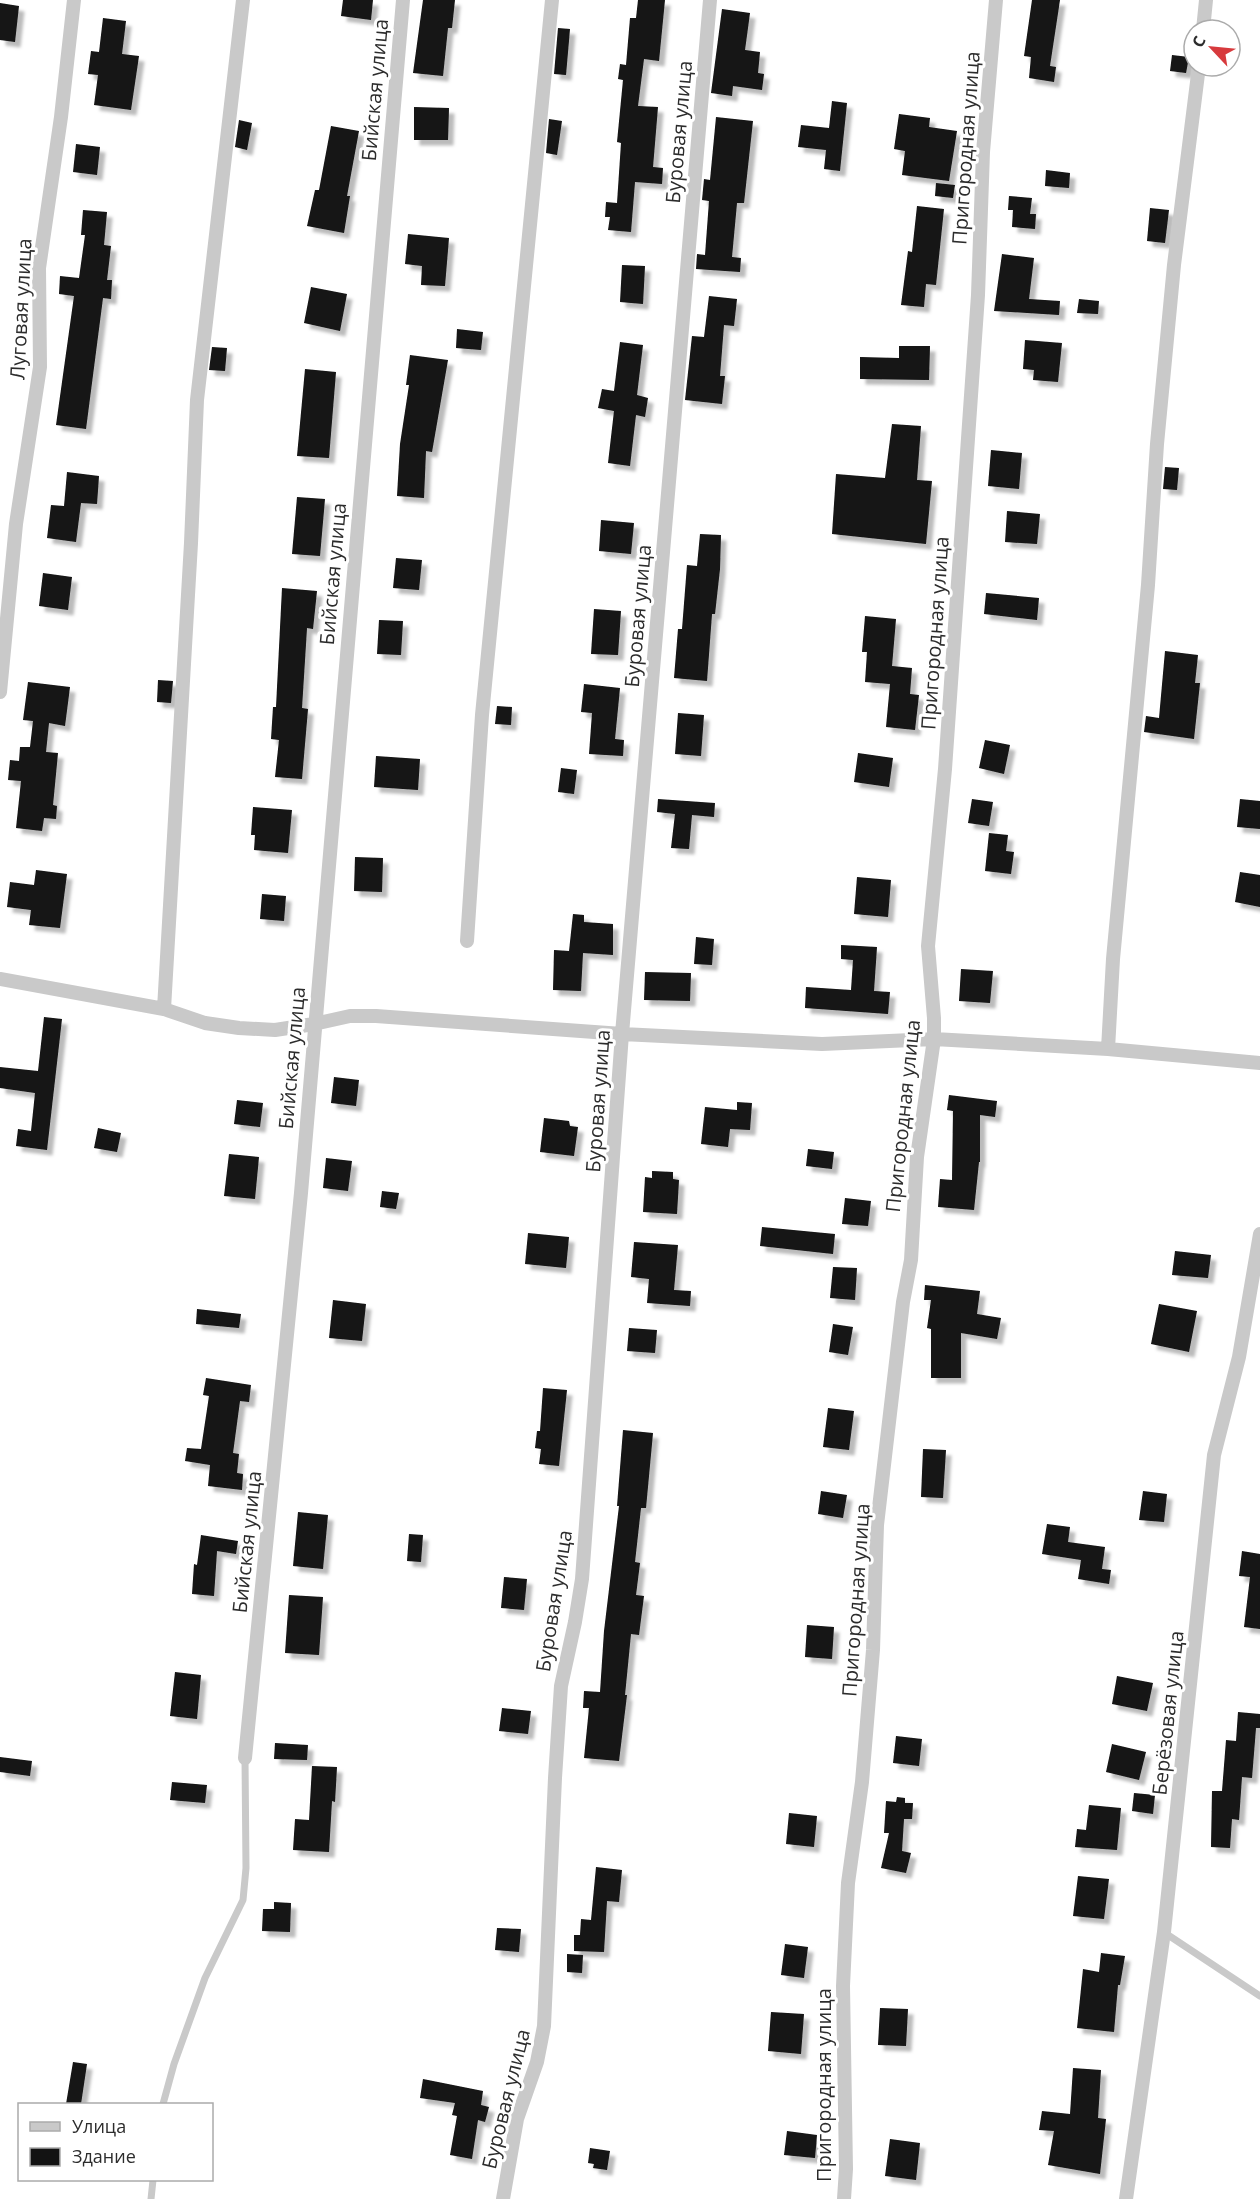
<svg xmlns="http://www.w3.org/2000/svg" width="1260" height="2199" font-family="'Open Sans',sans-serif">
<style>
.building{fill:#131313;filter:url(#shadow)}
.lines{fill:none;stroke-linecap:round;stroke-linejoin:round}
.lane{stroke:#c9c9c9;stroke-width:7}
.street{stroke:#c9c9c9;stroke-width:14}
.labels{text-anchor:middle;stroke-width:6;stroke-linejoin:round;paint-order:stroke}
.street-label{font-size:20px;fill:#2c2c2c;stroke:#fff}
</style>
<defs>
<filter id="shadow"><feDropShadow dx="5.5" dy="5.5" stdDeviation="1.5" flood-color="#0004"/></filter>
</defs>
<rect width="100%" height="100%" fill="#fff"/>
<path class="building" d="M343 0H373L371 20 341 16Z
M423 0H455L452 28H448L443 76 413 73Z
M638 0H665L659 61 644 59 638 106 658 107 653 167 663 168 662 184 635 182 631 232 608 230 610 217H605L606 202 617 203 621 143 617 142 623 80 618 79 620 64 626 65 630 18H636Z
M1032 0H1060L1050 66 1056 67 1054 82 1029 78 1031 57 1024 56Z
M0 3 19 6 15 42 0 40Z
M722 9 750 13 745 50 760 52 758 73 764 74 762 90 733 86 732 96 711 93Z
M103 18 126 21 122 54 139 56 131 110 94 105 98 75 88 74 91 51 99 52Z
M558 28 570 29 566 75 554 74Z
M1172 55 1189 57 1186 73 1170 71Z
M832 101 847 103 840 171 824 169 826 150 798 147 801 125 829 128Z
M414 107 449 108 448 140H414Z
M899 114 930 118 929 127 957 131 949 181 902 175 905 151 894 149Z
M716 117 753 121 744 203H737L732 257 741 258 740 272 696 269 697 254 705 255 709 201 702 200 704 179 710 180Z
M549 119 562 121 557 155 546 153Z
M239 120 252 123 247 150 235 147Z
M331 126 359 131 347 196H350L344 233 307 226 315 190H319Z
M76 144 100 147 97 175 73 172Z
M1046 170 1070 173 1069 188 1045 186Z
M936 183 955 185 953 198 935 196Z
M1009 196 1032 198 1030 214H1036L1035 229 1012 227 1013 210H1008Z
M917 206 944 209 936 285 926 284 924 307 901 305 908 251 912 252Z
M1150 208 1169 210 1165 243 1147 241Z
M83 210 107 212 104 245 111 246 107 280H112L111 299 103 298 86 429 56 425 74 296 59 294 60 276 79 278 85 235H81Z
M408 234 449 238 445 286 421 285 422 266 405 264Z
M1002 254 1034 258 1029 299 1060 301 1059 315 994 311Z
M622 265 645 266 643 304 620 302Z
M311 287 347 294 340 331 304 323Z
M709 296 737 299 734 326 724 325 720 376H725L722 404 685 400 692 336 704 337Z
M1079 299 1099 301 1098 314 1077 313Z
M457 329 483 332 481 350 456 348Z
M1025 340 1062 343 1058 382 1033 380 1034 370 1023 369Z
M620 342 643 345 637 395 648 398 645 417 636 415 630 466 608 463 614 411 598 408 602 389 614 391Z
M899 346H930L929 380 860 379V357L899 358Z
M212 347 227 348 225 371 209 370Z
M410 355 448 360 432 452 426 451 424 498 397 496 400 444 409 385H406Z
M305 369 336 372 329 458 297 456Z
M892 424 921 426 917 480 932 481 926 544 832 534 836 474 885 478Z
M991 450 1022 453 1019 489 988 486Z
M1165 467 1179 468 1177 490 1163 489Z
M67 472 99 476 97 504 81 503 76 542 47 538 51 505 64 506Z
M297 497 325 499 320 556 292 554Z
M1007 511 1040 514 1037 544 1005 542Z
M601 520 634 523 631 554 599 551Z
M700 534 721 535 720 569 715 614H712L707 681 674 678 678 629H682L687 565 697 566Z
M396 558 422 560 419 590 393 588Z
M43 573 72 577 68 610 39 606Z
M282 588 317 591 313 629 307 628 302 708 308 709 302 779 275 777 279 740 271 739 273 707H276Z
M986 593 1039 598 1037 620 984 614Z
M594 609 621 611 618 655 591 654Z
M865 616 896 619 892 666 912 668 910 694 919 695 915 730 886 727 890 684 865 682 867 652H862Z
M379 620 403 621 401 655 377 654Z
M1165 651 1198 655 1195 683H1200L1194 739 1144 732 1146 716 1159 718Z
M158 680 173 681 171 703 157 702Z
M28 682 70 687 65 726 49 723 46 752 58 753 53 805 57 806 56 819 44 818 42 831 16 828 21 781 8 780 10 760 19 761 20 747H30L33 721 23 720Z
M584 684 620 688 615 739 624 740 623 756 589 754 592 713 581 712Z
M497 706 512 707 511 725 495 724Z
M678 713 704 715 701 756 675 754Z
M985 740 1010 745 1004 774 979 768Z
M858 753 893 758 889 787 854 782Z
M376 756 420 759 418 790 374 787Z
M561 768 577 770 574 794 558 792Z
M658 799 715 803 714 817 692 815 689 849 671 848 675 814 657 812Z
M972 799 993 802 989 826 968 823Z
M1240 799 1260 801V829L1237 827Z
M253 807 292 810 288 853 254 850 255 835H251Z
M989 833 1008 835 1006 851 1014 852 1011 874 985 871Z
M355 857 383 858 382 892 354 891Z
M36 870 67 874 60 928 29 925 31 910 7 907 10 882 34 885Z
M1240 872 1260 875V907L1235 902Z
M857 877 891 880 888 917 854 914Z
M262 894 286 896 284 921 260 919Z
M573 914 584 915V922L613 924V955L583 953 581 991 553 990 554 950 569 951Z
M696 937 714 939 712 965 694 964Z
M841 945 877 947 874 991 890 992 888 1014 805 1008 806 987 851 990 853 960 841 959Z
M961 969 993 971 990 1003 959 1001Z
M645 972 691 973 690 1001 644 1000Z
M44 1017 62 1019 47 1150 16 1146 18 1129 31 1131 35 1093 0 1088V1067L38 1071Z
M334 1077 359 1080 356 1106 331 1103Z
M949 1095 997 1101 995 1117 980 1115V1162H979L974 1210 938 1207 940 1179 952 1180 953 1111 947 1110Z
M237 1100 263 1103 260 1127 234 1124Z
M737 1102 752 1103 750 1130 730 1129 728 1147 701 1144 705 1107 737 1110Z
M544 1118 569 1121 570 1126 578 1127 574 1156 540 1152Z
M98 1128 121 1133 117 1152 94 1148Z
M808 1149 834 1152 832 1169 806 1166Z
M229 1154 259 1157 255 1199 224 1196Z
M326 1158 352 1161 348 1191 323 1188Z
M652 1171 673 1172V1179L679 1180 677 1214 643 1212 645 1177 652 1178Z
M382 1191 399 1193 396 1209 380 1207Z
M845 1198 871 1201 868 1226 842 1224Z
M762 1227 835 1234 833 1254 760 1246Z
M528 1233 569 1237 566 1268 525 1264Z
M634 1242 678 1245 674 1290 691 1291 690 1306 647 1303 649 1279 631 1277Z
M1175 1251 1211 1255 1208 1278 1172 1275Z
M833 1267 857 1268 855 1300 830 1298Z
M925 1285 980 1291 977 1314 1001 1318 997 1339 961 1333V1378H931V1329L927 1328 931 1300H924Z
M333 1300 366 1304 362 1341 329 1338Z
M1159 1304 1197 1311 1189 1352 1151 1344Z
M197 1309 241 1314 239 1328 196 1324Z
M833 1324 853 1327 848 1355 829 1352Z
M629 1328 657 1330 655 1353 627 1351Z
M206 1378 251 1385 249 1402 240 1401 233 1453 239 1454 237 1473 243 1474 242 1490 208 1486 210 1465 185 1461 187 1448 201 1449 209 1396 203 1395Z
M543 1388 567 1390 559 1466 539 1464 541 1449 535 1448 537 1431H540Z
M828 1408 854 1411 849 1450 823 1447Z
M623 1430 653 1433 646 1508H641L635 1562 640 1563 636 1595 644 1596 639 1635 631 1634 625 1695H627L619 1761 584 1758 589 1708H583L584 1691 600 1692 604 1631 619 1506H617Z
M923 1449 946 1450 943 1498 921 1497Z
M821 1491 847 1495 843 1518 818 1514Z
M1143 1491 1167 1494 1164 1522 1139 1520Z
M298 1512 328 1515 323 1569 293 1566Z
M1047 1524 1070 1527 1068 1542 1105 1547 1102 1569 1111 1570 1109 1584 1078 1579 1081 1560 1042 1554Z
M409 1534 423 1535 421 1562 407 1561Z
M201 1535 238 1541 236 1554 217 1551 214 1596 192 1594 194 1564 197 1565Z
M1242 1551 1260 1554V1629L1244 1627 1250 1577 1239 1576Z
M504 1577 527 1579 524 1610 501 1608Z
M289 1595 323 1597 319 1655 285 1653Z
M807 1625 834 1627 832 1659 805 1657Z
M175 1672 201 1675 197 1719 170 1716Z
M1117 1676 1153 1683 1147 1711 1112 1704Z
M502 1708 531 1711 528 1734 499 1731Z
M1238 1712 1260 1714V1728H1256L1252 1778 1242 1777 1239 1820 1232 1819 1230 1848 1211 1847 1212 1791H1222L1226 1740 1236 1741Z
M896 1736 922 1739 919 1766 893 1763Z
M275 1743 308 1745 307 1760 274 1759Z
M1112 1744 1146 1752 1139 1780 1106 1772Z
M0 1757 32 1761 30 1776 0 1772Z
M312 1766 337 1767 335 1802 332 1801 329 1852 293 1850 295 1819 309 1820Z
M172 1782 207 1785 205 1803 170 1800Z
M1134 1793 1155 1795 1153 1814 1132 1811Z
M897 1797 905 1798V1803H913L912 1819H904L902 1851 911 1853 906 1873 881 1868 889 1833H884L886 1801 896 1802Z
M1089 1805 1121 1808 1117 1850 1075 1847 1077 1829 1086 1830Z
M789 1813 817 1816 814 1847 786 1844Z
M596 1867 622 1870 619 1902 607 1901 604 1952 574 1951V1935H580L581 1919 591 1920Z
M1078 1876 1109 1879 1104 1919 1073 1916Z
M274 1902 291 1903 290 1932 262 1931 263 1909H274Z
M497 1928 521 1929 519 1952 495 1950Z
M785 1944 808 1947 804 1978 781 1975Z
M1101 1953 1125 1956 1120 1985H1118L1114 2032 1077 2028 1083 1969 1099 1972Z
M567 1954 583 1955 582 1973 567 1972Z
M880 2008 908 2009 906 2046 878 2045Z
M771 2012 804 2014 801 2054 768 2051Z
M73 2062 87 2064 81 2104H66Z
M1073 2068 1101 2070 1098 2118 1106 2119 1100 2174 1048 2165 1054 2131 1039 2130 1042 2111 1070 2114Z
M423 2079 483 2091 481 2105 489 2107 485 2122 478 2120 472 2159 450 2155 457 2116 452 2115 455 2103 420 2098Z
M787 2131 817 2135 815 2158 784 2155Z
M890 2139 920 2143 916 2180 885 2176Z
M590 2148 610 2151 607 2170 593 2168 594 2164 588 2163Z"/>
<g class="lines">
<path class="lane" d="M1165 1933 1260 1996
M163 2104 174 2064 205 1978 243 1900 246 1868 245 1758
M151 2199 153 2180"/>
<path class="street" d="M1203 30 1206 0
M0 692 16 524 40 367 39 268 61 117 74 0
M467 941 482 715 552 0
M0 979 164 1009 205 1023 239 1028 275 1030 314 1024 350 1016H376L622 1034 822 1044 934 1039 1108 1049 1260 1063
M164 1009 191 543 197 400 243 0
M1108 1049 1113 959 1148 585 1157 444 1174 265 1199 66
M245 1758 301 1193 403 0
M503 2199 517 2119 537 2062 544 2026 555 1778 561 1686 575 1622 582 1579 622 1034 710 0
M844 2199 846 2169 843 1986 848 1883 862 1782 873 1650 877 1525 903 1302 911 1260 917 1157 934 1039V1018L928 946 945 769 978 295 983 152 996 0
M1126 2199 1164 1932 1214 1455 1239 1357 1260 1234"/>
</g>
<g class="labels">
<g class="street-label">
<text transform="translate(375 90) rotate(-85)" y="7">Бийская улица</text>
<text transform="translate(679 132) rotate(-85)" y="7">Буровая улица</text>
<text transform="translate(966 148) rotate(-86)" y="7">Пригородная улица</text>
<text transform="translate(21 309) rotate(-87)" y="7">Луговая улица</text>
<text transform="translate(333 574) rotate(-85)" y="7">Бийская улица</text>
<text transform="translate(638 616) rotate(-85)" y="7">Буровая улица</text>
<text transform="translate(935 633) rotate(-86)" y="7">Пригородная улица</text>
<text transform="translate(292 1058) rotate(-85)" y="7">Бийская улица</text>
<text transform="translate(598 1101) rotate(-86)" y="7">Буровая улица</text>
<text transform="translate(903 1116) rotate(-84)" y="7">Пригородная улица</text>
<text transform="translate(247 1542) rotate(-84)" y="7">Бийская улица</text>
<text transform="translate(856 1600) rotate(-86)" y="7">Пригородная улица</text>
<text transform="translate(554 1601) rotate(-81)" y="7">Буровая улица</text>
<text transform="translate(1168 1713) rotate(-84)" y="7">Берёзовая улица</text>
<text transform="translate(824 2085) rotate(-90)" y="7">Пригородная улица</text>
<text transform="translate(506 2099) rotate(-76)" y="7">Буровая улица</text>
</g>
</g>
<rect x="18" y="2103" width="195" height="78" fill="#ffffff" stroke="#ababab" stroke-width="1.5"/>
<rect x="30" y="2122" width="30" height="9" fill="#c9c9c9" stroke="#ababab" stroke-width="1.5"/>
<text x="72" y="2133" font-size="18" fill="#2c2c2c">Улица</text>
<rect x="30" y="2148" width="30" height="18" fill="#131313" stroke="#ababab" stroke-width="1.5"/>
<text x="72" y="2163" font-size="18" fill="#2c2c2c">Здание</text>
<g transform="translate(1212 48) rotate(296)"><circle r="28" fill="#ffffff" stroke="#ababab" stroke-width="1.5"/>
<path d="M0-4.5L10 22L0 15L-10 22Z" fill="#d73a3d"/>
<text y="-9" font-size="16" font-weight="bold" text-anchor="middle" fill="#2c2c2c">С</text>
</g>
</svg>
